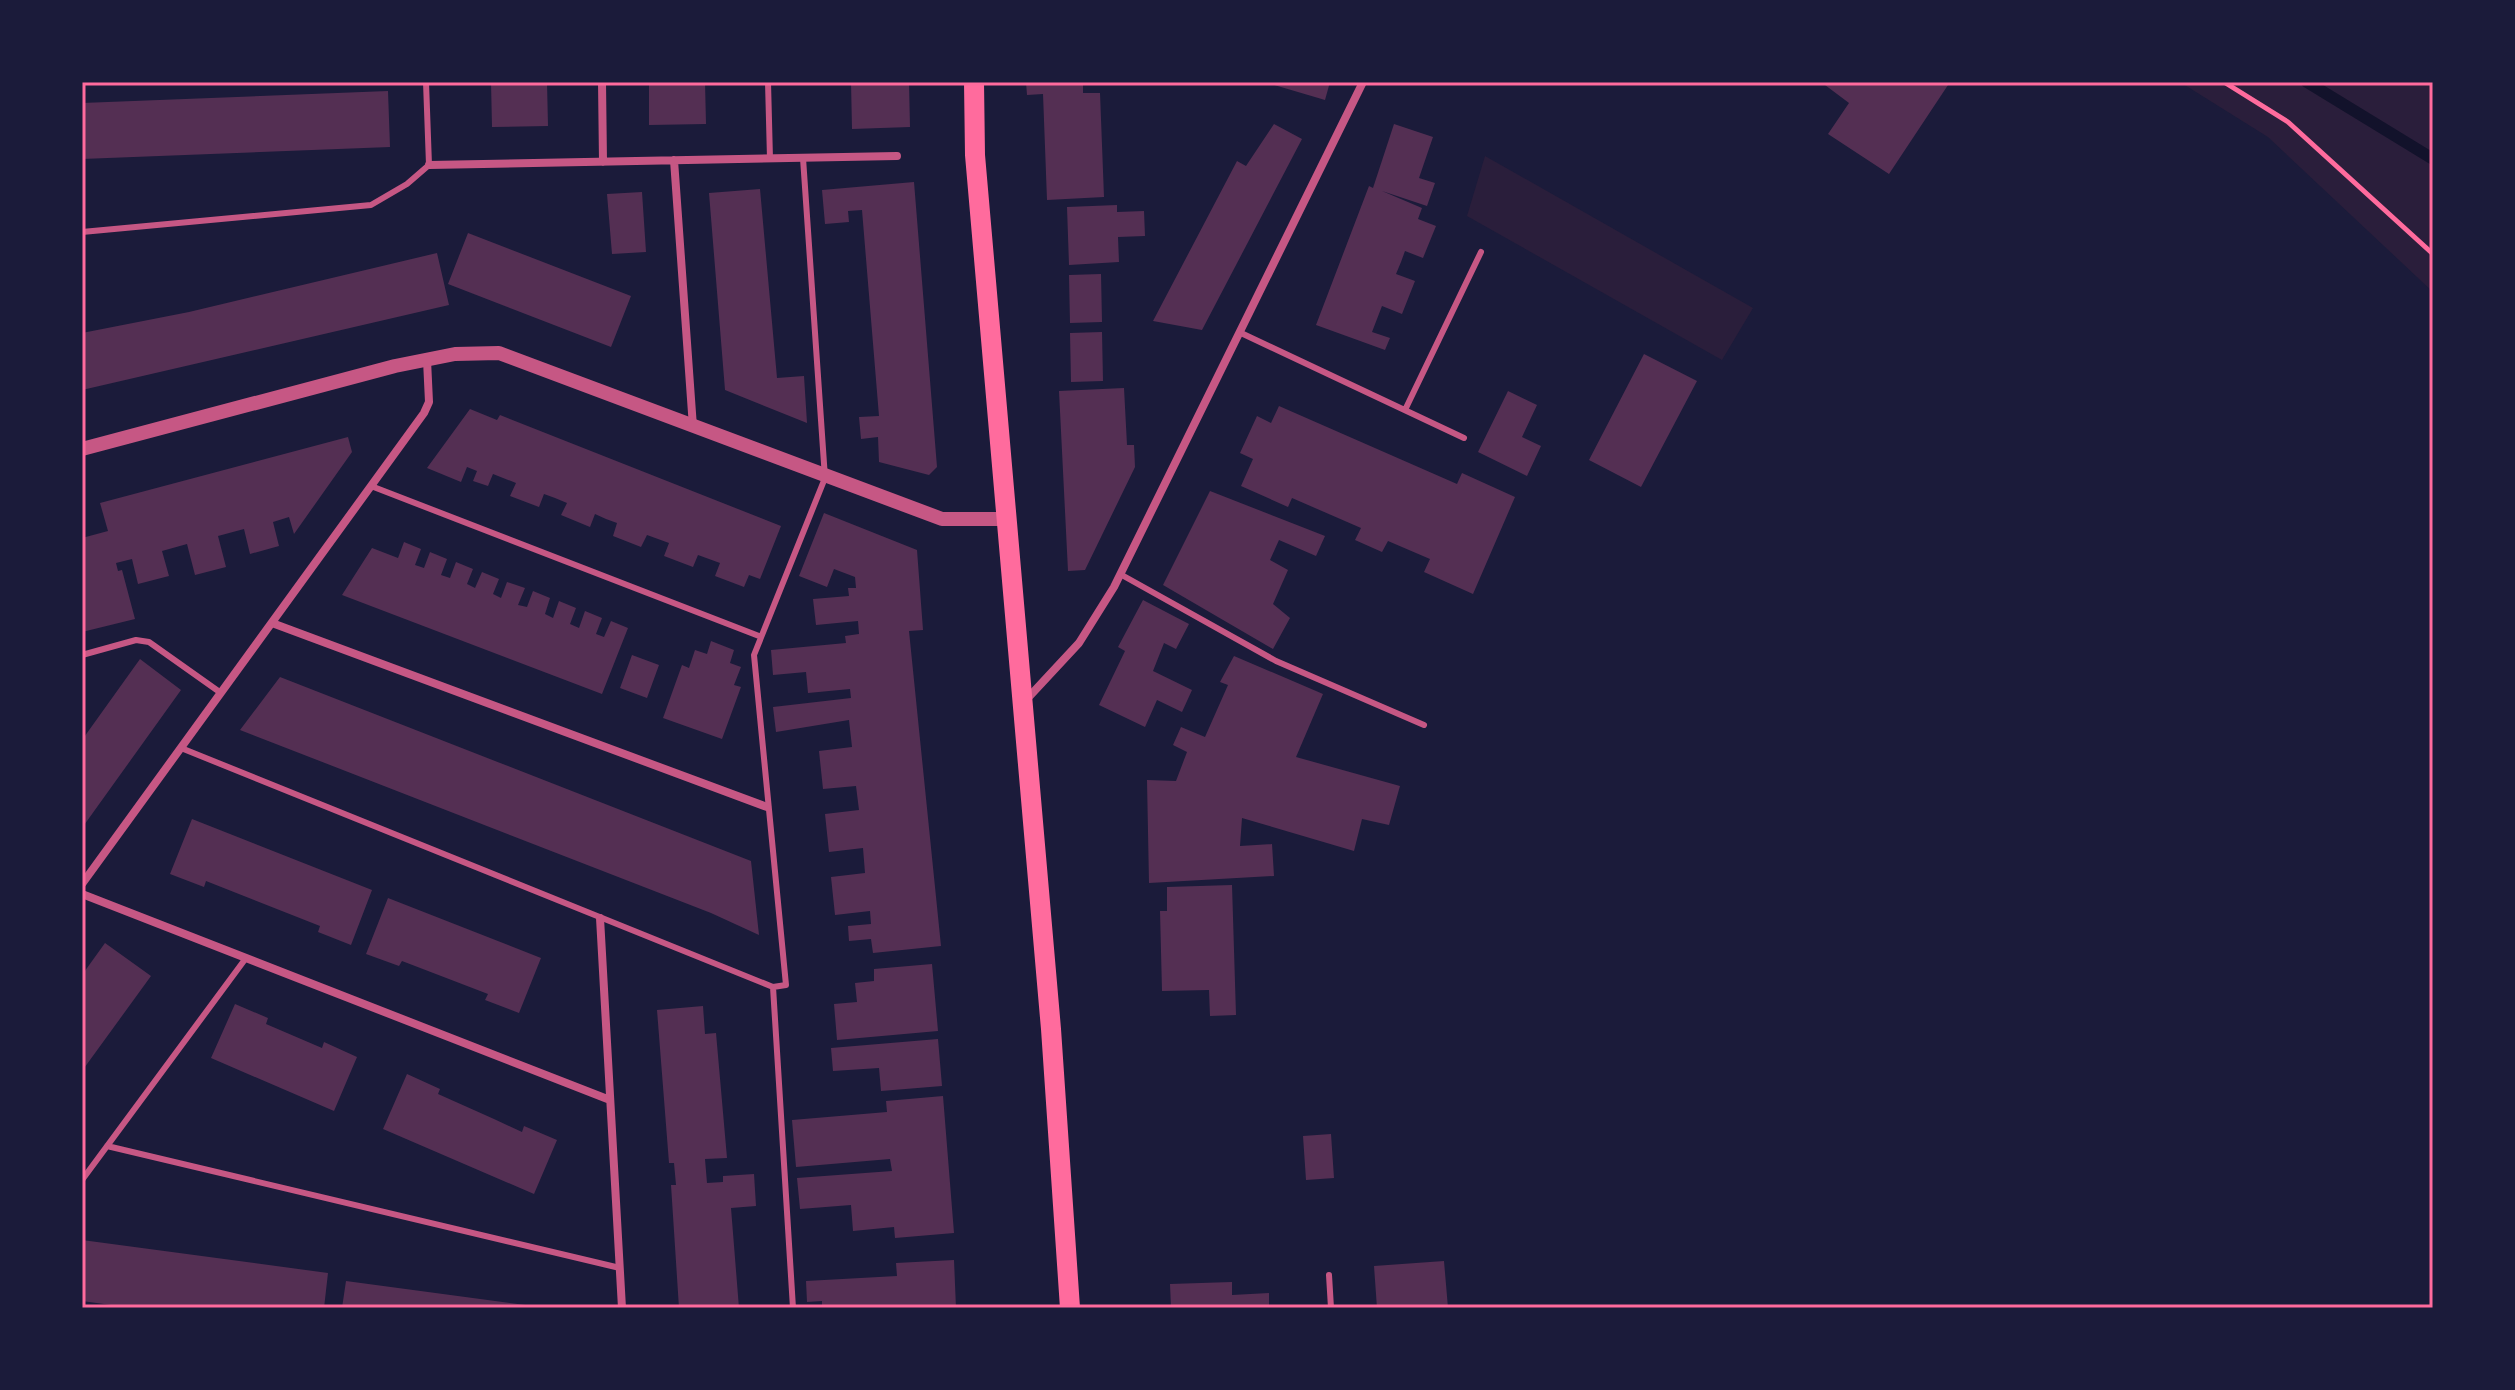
<svg xmlns="http://www.w3.org/2000/svg" width="2515" height="1390" font-family="Manrope,sans-serif">
  <style>
    .green { fill: #2a1e3b }
    .lines { fill: none; stroke-linecap: round; stroke-linejoin: round }
    .stream { stroke: #12122b; stroke-width: 12 }
    .building { fill: #542f53 }
    .path { stroke: #ff6b9d; stroke-width: 5 }
    .service { stroke: #c65784; stroke-width: 6 }
    .minor { stroke: #c65784; stroke-width: 8 }
    .tertiary { stroke: #c65784; stroke-width: 14 }
    .primary { stroke: #ff6b9d; stroke-width: 20 }
    .neatline { fill: none; stroke: #ff6b9d; stroke-width: 3 }
  </style>
  <rect width="100%" height="100%" fill="#1b1b3a"/>
  <path class="green" d="M2180,82H2433V292L2268,137Z
    M1485,156L1753,308L1722,360L1467,216Z"/>
  <g class="lines">
    <path class="stream" d="M2307,82L2433,159"/>
  </g>
  <path class="building" d="M491,82H547L548,126L492,127Z
    M649,82H705L706,124L649,125Z
    M851,82H909L910,127L852,129Z
    M1026,82H1083V93H1100L1104,197L1047,200L1043,94L1027,95Z
    M1264,82H1330L1325,100Z
    M1821,82H1950L1889,174L1828,134L1849,103Z
    M388,91L390,147L82,159V103Z
    M1274,124L1302,139L1202,330L1153,321L1237,161L1246,166Z
    M1394,124L1433,137L1419,178L1435,183L1427,206L1382,191L1422,208L1418,219L1436,226L1423,258L1405,251L1401,262L1396,274L1415,281L1402,314L1382,306L1372,332L1390,338L1385,350L1316,325L1369,186L1373,188Z
    M914,182L937,467L929,475L879,462L878,437L861,439L859,417L879,416L862,210L848,211L849,222L825,224L822,190Z
    M760,189L777,378L804,376L807,423L725,390L709,193Z
    M642,192L646,252L612,254L607,194Z
    M1117,205V212L1144,211L1145,236L1118,237L1119,262L1069,265L1067,207Z
    M468,233L631,296L611,347L448,284Z
    M437,253L449,305L82,390V333L189,312Z
    M1101,274L1102,322L1070,323L1069,275Z
    M1102,332L1103,381L1071,382L1070,333Z
    M1644,354L1697,381L1641,487L1589,460Z
    M1124,388L1127,445H1134L1135,467L1085,570L1068,571L1059,391Z
    M1508,391L1537,405L1522,437L1541,446L1527,476L1478,452Z
    M1279,406L1457,484L1462,473L1515,497L1473,594L1424,572L1430,559L1388,541L1382,552L1355,540L1361,528L1292,498L1288,507L1241,486L1253,459L1240,453L1257,416L1271,423Z
    M470,409L497,420L500,415L781,526L760,579L749,575L744,587L715,576L720,563L698,555L693,567L664,556L669,543L647,535L641,547L613,536L617,523L606,519L595,514L590,527L561,515L567,503L555,498L544,494L539,507L510,496L516,483L493,474L488,486L473,481L477,471L467,467L461,482L427,468Z
    M348,437L352,452L294,534L289,517L273,522L279,546L250,554L244,529L218,536L226,567L195,575L187,544L162,551L169,576L138,584L132,559L116,563L118,571L122,570L135,619L82,632V538L108,531L100,503Z
    M1210,491L1325,536L1316,556L1279,540L1270,560L1288,570L1273,604L1290,618L1273,649L1163,585Z
    M824,513L917,550L923,630L909,631L941,946L873,953L871,939L849,941L848,926L871,924L870,911L835,915L831,877L865,873L863,848L829,852L825,814L859,810L856,786L823,789L819,751L852,747L849,720L776,732L773,707L851,698L850,689L808,693L806,672L773,675L771,650L846,643L845,636L859,634L858,621L816,625L813,599L849,596L848,588H856L855,577L834,569L827,587L799,576Z
    M404,542L421,549L415,565L424,568L430,552L447,559L441,575L450,578L456,562L473,569L467,584L475,588L482,572L499,579L493,594L501,598L507,582L525,588L518,605L527,607L533,591L550,598L545,614L553,618L559,601L576,608L570,624L579,628L585,611L602,618L596,634L604,637L611,621L628,628L602,694L342,595L372,548L398,558Z
    M1143,600L1189,624L1176,649L1164,643L1153,671L1192,690L1182,712L1157,700L1145,727L1099,705L1125,651L1118,647Z
    M711,641L734,650L730,663L741,667L734,685L741,687L722,739L663,718L682,665L689,668L695,650L707,654Z
    M632,655L659,665L647,698L620,688Z
    M1234,656L1323,694L1296,757L1400,786L1389,825L1362,819L1354,851L1242,818L1240,846L1272,844L1274,876L1149,883L1147,780L1176,781L1187,752L1173,745L1181,727L1205,737L1228,685L1220,682Z
    M140,659L181,690L82,828V740Z
    M280,677L751,861L759,935L711,913L240,730Z
    M192,819L372,890L351,945L318,932L320,926L206,881L204,887L170,874Z
    M1232,885L1236,1015L1210,1016L1209,990L1162,991L1160,911H1167V887Z
    M388,898L541,958L519,1013L485,1000L488,994L402,961L399,966L366,954Z
    M105,943L151,976L82,1071V975Z
    M932,964L938,1031L837,1040L834,1004L857,1002L855,983L874,981V969Z
    M235,1004L268,1018L266,1024L322,1048L324,1042L357,1057L334,1111L211,1058Z
    M703,1006L705,1034L716,1033L727,1158L705,1159L707,1183L723,1182V1176L754,1174L756,1206L731,1208L739,1308H679L671,1185H676L674,1163H669L657,1010Z
    M938,1039L942,1086L881,1091L879,1068L833,1071L831,1048Z
    M407,1074L440,1089L438,1094L494,1119L522,1132L524,1126L557,1140L534,1194L383,1129Z
    M943,1096L954,1233L895,1238L894,1227L853,1231L851,1205L800,1209L797,1178L892,1171L890,1159L796,1167L792,1120L887,1112L886,1101Z
    M1331,1134L1334,1178L1306,1180L1303,1136Z
    M82,1240L328,1273L324,1308H133L82,1301Z
    M954,1260L956,1308H822V1301L807,1302L806,1281L897,1276L896,1263Z
    M1444,1261L1448,1308H1377L1374,1266Z
    M346,1281L533,1306V1308H342Z
    M1232,1282V1295L1269,1293V1308H1171L1170,1284Z"/>
  <g class="lines">
    <path class="path" d="M2224,82L2288,122L2433,254"/>
    <path class="service" d="M768,82L770,159
      M82,232L371,205L407,184L429,165L426,82
      M1241,333L1464,438
      M1405,410L1481,252
      M371,486L759,636
      M1120,574L1276,661L1424,725
      M82,655L136,640L149,642L221,693
      M181,748L773,987L786,985L754,655L825,478L803,158
      M773,987L793,1308
      M107,1146L620,1268
      M82,1180L246,958
      M1329,1275L1331,1308"/>
    <path class="minor" d="M602,82L603,162
      M674,160L693,427
      M429,165L897,156
      M272,623L767,807
      M1026,700L1079,643L1114,587L1363,82
      M82,884L424,413L429,402L427,360
      M82,894L610,1100
      M600,918L622,1308"/>
    <path class="tertiary" d="M82,449L395,366L455,354L499,353L942,519H1005"/>
    <path class="primary" d="M974,82L975,155L1051,1029L1070,1308"/>
  </g>
  <rect width="2515" height="1390" fill="none" stroke="#1b1b3a" stroke-width="168"/>
  <rect x="84" y="84" width="2347" height="1222" class="neatline"/>
</svg>
